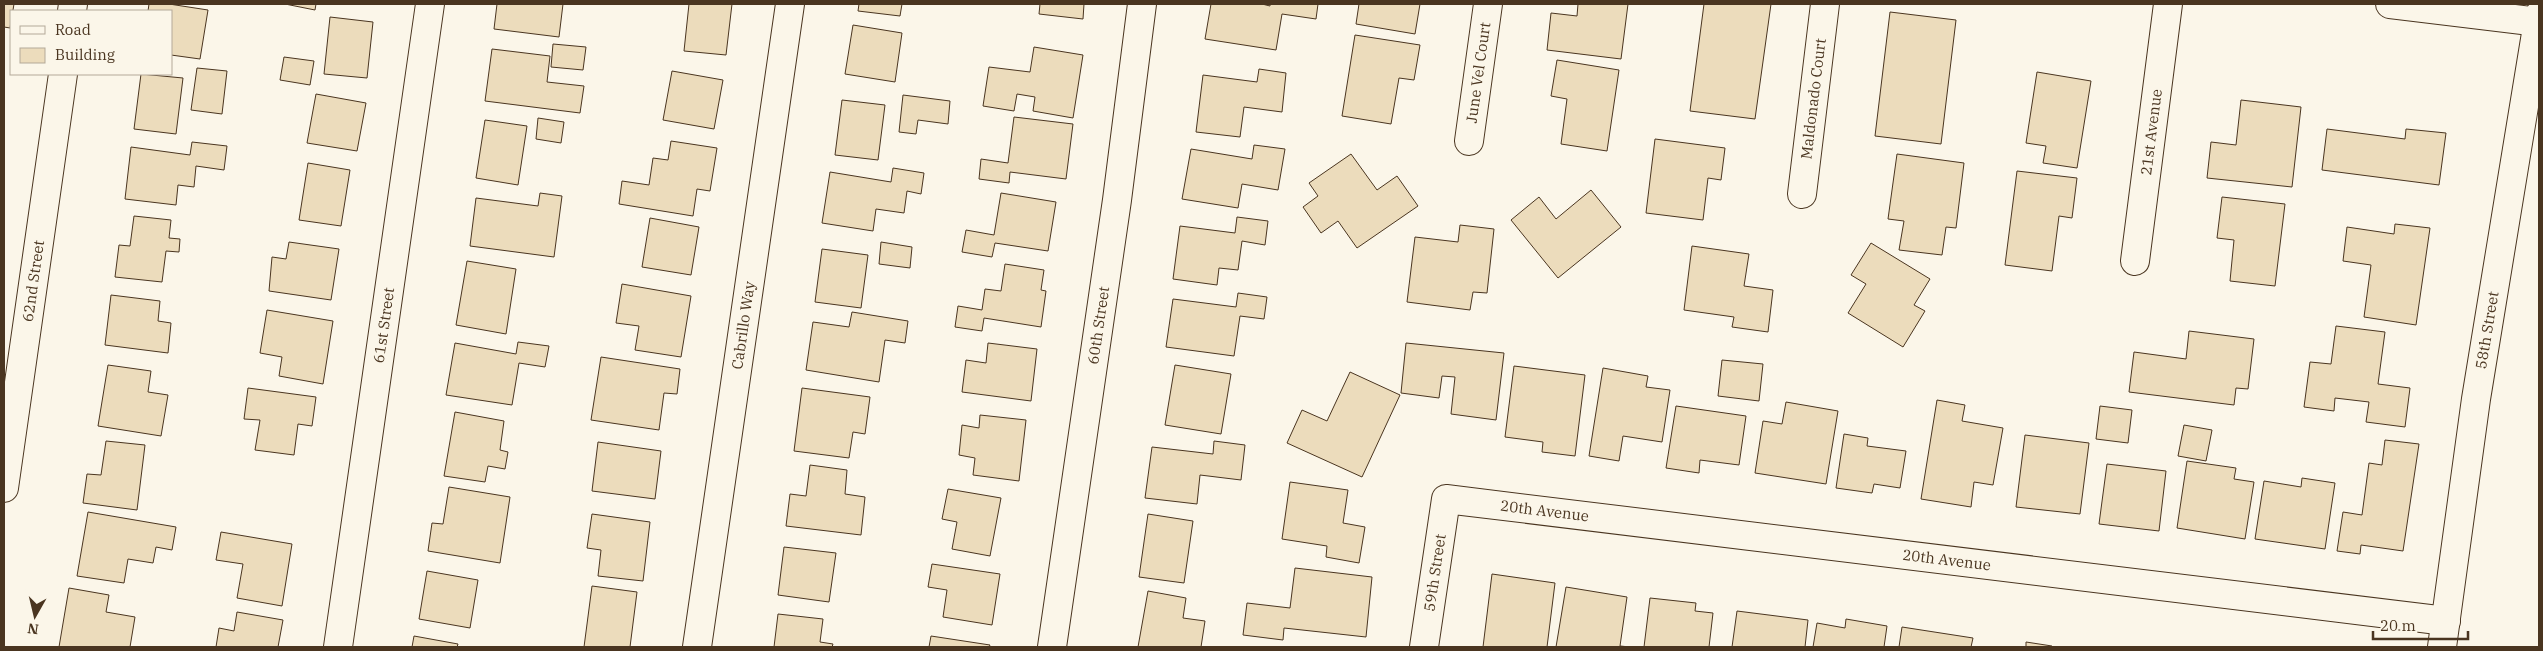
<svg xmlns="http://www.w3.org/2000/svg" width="2543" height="651" font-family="'IBM Plex Serif',serif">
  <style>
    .building { fill: #ecdcbc; stroke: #4a3520 }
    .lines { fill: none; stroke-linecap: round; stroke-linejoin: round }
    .minor-casing { stroke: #4a3520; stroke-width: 30 }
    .minor { stroke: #fbf6e9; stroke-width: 28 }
    .labels { text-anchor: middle; stroke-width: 4; stroke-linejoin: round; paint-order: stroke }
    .street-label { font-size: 15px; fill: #4a3520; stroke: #fbf6e9 }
  </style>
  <rect width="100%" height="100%" fill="#fbf6e9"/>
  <path class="building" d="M4,4H14L10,28L4,27Z
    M149,4H169L208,10L200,59L171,55V11H148Z
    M285,4H316L315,10Z
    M497,4H563L559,37L494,29Z
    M689,4H732L726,55L684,51Z
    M859,4H902L900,16L858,11Z
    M1040,4H1084L1083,19L1039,14Z
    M1211,4H1262L1270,6V4H1318L1316,19L1282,14L1276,50L1205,39Z
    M1359,4H1420L1415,34L1356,24Z
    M1578,4H1628L1621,59L1547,50L1551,13L1577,16Z
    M1704,4H1771L1755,119L1690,111Z
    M1890,12L1956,20L1941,144L1875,136Z
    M330,17L373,22L367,78L324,74Z
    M853,25L902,33L895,82L845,74Z
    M1355,35L1420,45L1414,80L1399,78L1391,124L1342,116Z
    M553,44L586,47L583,70L551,67Z
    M1034,47L1083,55L1073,118L1033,111L1035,97L1017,94L1014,111L983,106L989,67L1030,72Z
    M492,49L550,56L547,82L584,86L580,113L485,101Z
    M284,57L314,61L310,85L280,80Z
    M1557,60L1619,70L1607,151L1561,144L1567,99L1551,96Z
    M197,68L227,71L222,114L191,110Z
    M1259,69L1286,73L1282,112L1244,107L1240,137L1196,132L1203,75L1257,82Z
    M672,71L723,80L714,129L663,120Z
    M2037,72L2091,81L2077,168L2043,163L2046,146L2026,143Z
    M141,74L183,78L176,134L134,129Z
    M316,94L366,103L357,151L307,143Z
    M903,95L950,101L948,124L918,120L916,134L899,132Z
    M842,100L885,105L878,160L835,155Z
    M2241,100L2301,107L2292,187L2207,178L2211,142L2236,145Z
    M1014,117L1073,124L1066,179L1010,172L1009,183L979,179L981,159L1008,163Z
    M538,118L564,122L561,143L536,139Z
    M485,120L527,126L518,185L476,178Z
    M2327,129L2405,139L2406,129L2446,133L2439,185L2322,170Z
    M1655,139L1725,148L1721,180L1708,178L1703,220L1646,213Z
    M671,141L717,148L710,191L697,189L693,216L619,204L622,181L649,185L653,158L668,160Z
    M192,142L227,146L224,170L196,166L194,187L178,185L176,205L125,199L131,147L190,155Z
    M1254,145L1285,149L1278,190L1242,184L1238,208L1182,199L1191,149L1252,159Z
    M1351,154L1377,190L1397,176L1418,206L1357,248L1338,221L1321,233L1303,207L1318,196L1309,183Z
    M1897,154L1964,163L1956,228L1946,227L1942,255L1899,250L1904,221L1888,219Z
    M308,163L350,170L341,226L299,220Z
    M893,168L924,173L921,194L907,191L904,213L876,209L873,231L822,223L830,172L891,182Z
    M2017,171L2077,178L2072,218L2059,216L2052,271L2005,265Z
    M1591,190L1621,227L1558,278L1511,220L1539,197L1556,219Z
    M540,193L562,196L554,257L470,246L476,198L538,206Z
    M1001,193L1056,202L1048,251L995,243L992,257L962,252L966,230L994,235Z
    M2222,197L2285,204L2275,286L2230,281L2234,240L2217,238Z
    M134,216L171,220L169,238L180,239L179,252L166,251L162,282L115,277L119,245L130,246Z
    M1237,217L1268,221L1265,245L1242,241L1238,270L1219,268L1217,285L1173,279L1180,226L1235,233Z
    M650,218L699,227L691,275L642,267Z
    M2395,224L2430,228L2416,325L2364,317L2371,265L2343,261L2347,227L2394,234Z
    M1460,225L1494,229L1487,293L1473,292L1470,310L1407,302L1415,237L1458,242Z
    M289,242L339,249L331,300L269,291L272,257L286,259Z
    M881,242L912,247L910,268L879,264Z
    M1871,243L1930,279L1914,305L1925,311L1903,347L1848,313L1866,284L1851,275Z
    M1692,246L1749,254L1744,286L1773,290L1768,332L1732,327L1734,317L1684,310Z
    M822,249L868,255L861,308L815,302Z
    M467,261L516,269L506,334L456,325Z
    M1005,264L1044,270L1041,290L1046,291L1041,327L984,318L982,331L955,327L958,306L982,310L985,289L1001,291Z
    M622,284L691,296L681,357L635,350L639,326L616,323Z
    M1238,293L1267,297L1264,319L1240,316L1234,356L1166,347L1173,299L1236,307Z
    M111,295L160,301L158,321L171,323L168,353L105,345Z
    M267,310L333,321L323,384L279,376L282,357L260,353Z
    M852,312L908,321L905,343L885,340L879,382L806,370L813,322L849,327Z
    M2336,326L2385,332L2378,384L2410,388L2405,427L2366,422L2369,402L2335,398L2334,411L2304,407L2310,362L2331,364Z
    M2189,331L2254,339L2248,389L2236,388L2234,405L2129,392L2134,352L2186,359Z
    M518,342L549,346L545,367L519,363L512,405L446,395L455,343L516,354Z
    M988,343L1037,349L1031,401L962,392L966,360L986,363Z
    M1406,343L1504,353L1496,420L1451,414L1455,377L1442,376L1439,398L1401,393Z
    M601,357L680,369L677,394L664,393L659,430L591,420Z
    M1722,360L1763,364L1759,401L1718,396Z
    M108,365L151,371L148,392L168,395L161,436L98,426Z
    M1175,365L1231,374L1221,434L1165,425Z
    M1514,366L1585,375L1575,456L1542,452L1543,442L1505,437Z
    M1603,368L1648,376L1646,387L1670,390L1662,442L1623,436L1619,461L1589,456Z
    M1350,372L1400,395L1362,477L1287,443L1302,410L1327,421Z
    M248,388L316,397L312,426L298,424L294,455L255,450L260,420L244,419Z
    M802,388L870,397L865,434L853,432L849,458L794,451Z
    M1937,400L1965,405L1962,421L2003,428L1993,485L1974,482L1971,507L1921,499Z
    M1786,402L1838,411L1826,484L1755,473L1763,421L1782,424Z
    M1676,406L1746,416L1739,465L1700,460L1699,473L1666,468Z
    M2100,406L2132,410L2128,443L2096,439Z
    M455,412L504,421L500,450L508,452L505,469L488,466L485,482L444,476Z
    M980,415L1026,420L1019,481L973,475L975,458L959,455L962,425L979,428Z
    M2184,425L2212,430L2206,461L2178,456Z
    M1844,434L1868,438L1867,446L1906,451L1900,488L1874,484L1872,493L1836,488Z
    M2025,435L2089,443L2080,514L2016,507Z
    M2385,440L2419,444L2403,551L2361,545L2360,554L2337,551L2343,512L2362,515L2369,463L2382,465Z
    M106,441L145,445L137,510L83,503L87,474L101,475Z
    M1214,441L1245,445L1241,480L1200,475L1197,504L1145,498L1152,447L1213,454Z
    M598,442L661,451L655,499L592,491Z
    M2187,461L2236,468L2234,479L2254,482L2245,539L2177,528Z
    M2107,464L2166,471L2159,531L2099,524Z
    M810,465L847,470L845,494L865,497L861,535L786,526L790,494L806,496Z
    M2302,478L2335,483L2325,549L2255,539L2264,481L2301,487Z
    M1290,482L1348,490L1343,523L1365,527L1359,563L1326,557L1327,546L1282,539Z
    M449,487L510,497L500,563L428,551L432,523L443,524Z
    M948,489L1001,498L990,556L952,549L957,522L942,519Z
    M88,512L176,527L172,550L156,547L153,563L128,559L124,583L77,576Z
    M592,514L650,522L643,581L598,576L601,550L587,548Z
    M1148,514L1193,521L1184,583L1139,577Z
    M221,532L292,544L282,606L237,598L243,564L216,560Z
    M784,547L836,553L829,602L778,595Z
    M932,564L1000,574L992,625L943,617L947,590L928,587Z
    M1295,568L1372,577L1366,637L1284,628L1283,640L1243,635L1247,603L1290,608Z
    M427,571L478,580L470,628L419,619Z
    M1492,574L1555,583L1547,647H1483Z
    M592,586L637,592L630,647H584Z
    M1566,587L1627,597L1620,646L1630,647H1556Z
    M69,588L109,595L106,612L135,617L130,647H59Z
    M1148,591L1186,598L1183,618L1205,621L1201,647H1138Z
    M1650,598L1696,603L1695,611L1713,613L1709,647H1644Z
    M1737,611L1808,620L1805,647H1732Z
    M237,612L283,620L278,647H216L219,628L234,631Z
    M778,614L823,619L820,642L833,644L832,647H774Z
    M1846,619L1887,626L1884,647H1813L1817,623L1845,628Z
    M1902,627L1973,638L1971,647H1899Z
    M414,636L458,644L457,647H412Z
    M931,636L990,645L989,647H929Z
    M2026,642L2052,646V647H2026Z"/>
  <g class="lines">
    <defs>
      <g id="minor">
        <path d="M2390,4L2539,22"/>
        <path d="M72,11L73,4"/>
        <path id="s1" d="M1469,141L1488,4"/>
        <path id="s2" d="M1802,194L1825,4"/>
        <path id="s3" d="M2135,261L2168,4"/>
        <path id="s4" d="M4,488L63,74"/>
        <path id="s5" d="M338,647L430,4"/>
        <path id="s6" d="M697,647L790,4"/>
        <path id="s7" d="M1052,647L1117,200L1142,4"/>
        <path id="s8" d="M1424,647L1446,499L2446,621"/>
        <path id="s9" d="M2442,647L2476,399L2539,15"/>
      </g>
    </defs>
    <use href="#minor" class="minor-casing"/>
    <use href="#minor" class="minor"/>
  </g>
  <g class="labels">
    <g class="street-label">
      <text dy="5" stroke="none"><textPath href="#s1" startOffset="69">June Vel Court</textPath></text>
      <text dy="5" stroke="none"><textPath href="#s2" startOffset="96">Maldonado Court</textPath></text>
      <text dy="5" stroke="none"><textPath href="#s3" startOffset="130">21st Avenue</textPath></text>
      <text dy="5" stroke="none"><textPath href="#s4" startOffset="209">62nd Street</textPath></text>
      <text dy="5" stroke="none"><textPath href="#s5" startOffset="325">61st Street</textPath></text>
      <text dy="5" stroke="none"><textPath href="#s6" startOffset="325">Cabrillo Way</textPath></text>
      <text dy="5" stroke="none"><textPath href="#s7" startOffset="325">60th Street</textPath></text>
      <text dy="5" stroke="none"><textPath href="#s9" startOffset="320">58th Street</textPath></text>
      <text dy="5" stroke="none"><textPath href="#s8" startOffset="249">20th Avenue</textPath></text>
      <text dy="5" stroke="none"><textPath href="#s8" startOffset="654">20th Avenue</textPath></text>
      <text dy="5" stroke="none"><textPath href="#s8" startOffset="75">59th Street</textPath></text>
    </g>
  </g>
  <rect width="2543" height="651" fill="none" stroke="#4a3520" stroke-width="10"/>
  <rect x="10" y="10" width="162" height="65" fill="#fbf6e9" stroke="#b4a999"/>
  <rect x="20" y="26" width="25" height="8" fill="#fbf6e9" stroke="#b4a999"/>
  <text x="55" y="35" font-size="15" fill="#4a3520">Road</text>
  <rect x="20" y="48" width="25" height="15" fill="#ecdcbc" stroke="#b4a999"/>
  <text x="55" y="60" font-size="15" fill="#4a3520">Building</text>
  <g transform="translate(35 616) rotate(188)" stroke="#fbf6e9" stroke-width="4" paint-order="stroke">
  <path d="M0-4L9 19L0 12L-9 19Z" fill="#4a3520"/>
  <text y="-8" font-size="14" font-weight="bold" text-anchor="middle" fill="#4a3520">N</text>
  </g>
  <path d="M2373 631v8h95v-8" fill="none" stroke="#4a3520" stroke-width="2.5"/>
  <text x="2380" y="631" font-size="15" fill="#4a3520" stroke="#fbf6e9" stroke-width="4" paint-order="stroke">20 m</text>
</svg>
